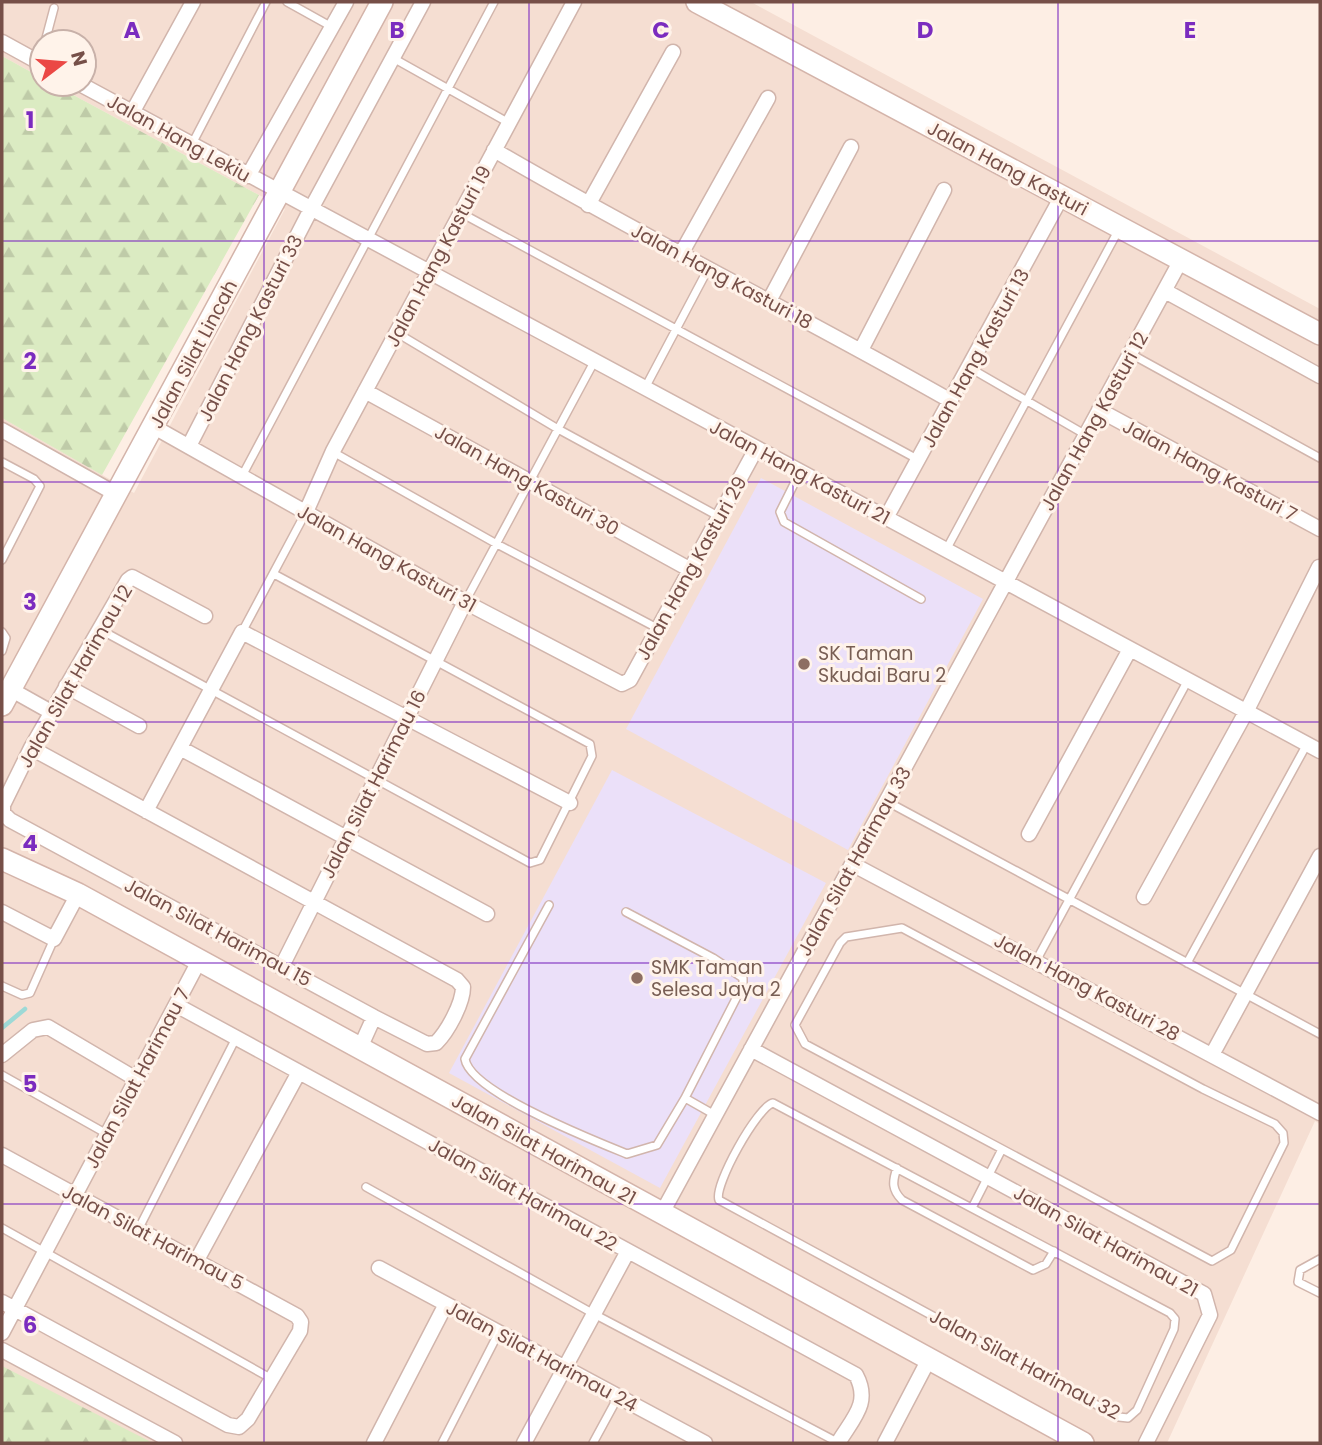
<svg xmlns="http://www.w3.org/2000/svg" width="1322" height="1445" font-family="Poppins,sans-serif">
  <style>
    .residential { fill: #f5ded2 }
    .education { fill: #ebe0f9 }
    .forest { fill: url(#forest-firs) }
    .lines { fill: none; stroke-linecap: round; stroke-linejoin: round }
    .stream { stroke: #9dd9d6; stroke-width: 4.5 }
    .lane-casing { stroke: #d1b5ac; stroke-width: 10 }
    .street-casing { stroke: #d1b5ac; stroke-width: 17 }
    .secondary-casing { stroke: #d4b4aa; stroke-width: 24 }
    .lane { stroke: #fff; stroke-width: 7 }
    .street { stroke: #fff; stroke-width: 14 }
    .secondary { stroke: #fff; stroke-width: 21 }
    .grid { fill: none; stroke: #7b2cbf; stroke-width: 2; stroke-opacity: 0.55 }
    .education-dot { fill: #8d6e63; stroke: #fff3ea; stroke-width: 2.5 }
    .labels { text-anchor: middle; stroke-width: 6; stroke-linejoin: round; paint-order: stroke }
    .street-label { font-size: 19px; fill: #764f48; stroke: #fff3ea }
    .education-label { font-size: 19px; fill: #785e54; stroke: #fff3ea; text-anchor: start }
    .grid-label { font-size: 23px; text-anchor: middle; font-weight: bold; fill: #7b2cbf; stroke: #fff3ea; stroke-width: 6; stroke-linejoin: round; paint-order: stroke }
  </style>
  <defs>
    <pattern id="forest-firs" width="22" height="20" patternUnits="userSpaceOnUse" patternTransform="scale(1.75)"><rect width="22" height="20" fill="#dbebc2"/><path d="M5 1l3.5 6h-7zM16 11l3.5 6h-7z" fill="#bfcba8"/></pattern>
  </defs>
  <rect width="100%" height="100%" fill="#fdeee4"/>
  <path class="residential" d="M2,2H751L1320,309V1124L1315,1121L1167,1443H2V418L134,493L285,209L53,84H84V42H42V78L2,56Z"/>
  <path class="education" d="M761,478L983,599L848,850L626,729Z
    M612,770L826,883L660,1188L449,1073Z"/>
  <path class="forest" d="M2,56L42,78V84H53L259,195L102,475L2,418Z
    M2,1366L153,1443H2Z"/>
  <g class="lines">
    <path class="stream" d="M2,1028L25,1009"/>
    <defs>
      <path id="lane" d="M287,2L332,27
        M45,42L54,8
        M393,58L509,123
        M192,144L266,2
        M461,213L919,460
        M397,333L558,429L718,516
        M1131,354L1320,458
        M970,368L1086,435
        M645,388L708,269
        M333,452L495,543L657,628
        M2,462L34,479L40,486L2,560
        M800,472L780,512L784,522L921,599
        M242,476L494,2
        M946,550L1118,231
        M465,602L594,362
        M99,629L530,863L540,860L592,756L590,744L274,574
        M2,632L6,638L2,651
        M242,632L306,512
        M886,801L1320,1034
        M549,905L465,1059C470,1092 595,1141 627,1154L657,1145L685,1098L715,1115
        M626,912L713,958L743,978V985L685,1098
        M902,928L1203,1089L1275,1124L1283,1133L1284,1143L1231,1250L1212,1261L805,1044L795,1025L840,943L846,937Z
        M1036,961L1188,680
        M1187,963L1307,744
        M2,986L22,995L30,993L54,939
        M2,1075L107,1134
        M773,1103L1170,1313L1175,1319L1174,1329L1137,1410L1128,1418L1119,1417L719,1200C713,1186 758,1106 773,1103Z
        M897,1168C892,1182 892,1190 902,1200L1033,1270L1046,1264L1054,1251
        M366,1187L594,1314L839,1443
        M972,1208L1001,1151
        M2,1228L272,1379
        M139,1228L236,1038
        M1320,1259L1300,1270L1298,1282L1320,1293
        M442,1443L499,1332
        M593,1443L618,1397"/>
      <path id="street" d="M2,42L42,64
        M80,84L1320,751
        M132,113L193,2
        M494,150C644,238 800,315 951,401
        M248,176L346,2
        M588,205L673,52
        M681,254L768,98
        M1165,291L1320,376
        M769,301L851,147
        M861,350L944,190
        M365,391L689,569
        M1099,410L1320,529
        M154,427L465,602L622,684L630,680L756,449
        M2,430L116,494
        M189,446L311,209L423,2
        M306,512L333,451L574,2
        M886,518L1062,196
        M66,686L139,726
        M10,689L51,712
        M31,748L457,980L463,987C463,1003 448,1031 436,1043L427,1044L374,1017L10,820L3,813V805L31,748L128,580L132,577L205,616
        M180,748L487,914
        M146,811L242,632L570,803
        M1029,834L1130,649
        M852,864L1320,1113
        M1144,897L1246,712L1319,567
        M2,912L54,939L78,894
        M282,966L465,602
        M176,1005L856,1375C871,1403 853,1418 838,1443
        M360,1048L374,1017
        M751,1049L1204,1294L1210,1315L1146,1443
        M1213,1053L1320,856
        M2,1055L33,1030L48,1027L136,1079
        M2,1155L297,1316L301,1322L300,1331L248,1419L239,1427L228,1425L2,1302
        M662,1213L1181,260
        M197,1260L299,1072
        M379,1268L705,1443
        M2,1333L199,961
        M2,1350L175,1443
        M374,1443L446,1304
        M524,1443L628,1251
        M885,1443L929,1359"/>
      <path id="secondary" d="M697,2L1320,334
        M2,705L382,2
        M2,859L78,894L1083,1443"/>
    </defs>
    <use href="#lane" class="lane-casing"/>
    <use href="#street" class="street-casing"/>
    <use href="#secondary" class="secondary-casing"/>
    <use href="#lane" class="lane"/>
    <use href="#street" class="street"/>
    <use href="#secondary" class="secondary"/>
  </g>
  <path class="grid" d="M264,2V1443M529,2V1443M793,2V1443M1058,2V1443M2,241H1320M2,482H1320M2,722H1320M2,963H1320M2,1204H1320"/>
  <g class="education-dot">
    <circle cx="804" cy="664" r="7"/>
    <circle cx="637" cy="978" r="7"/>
  </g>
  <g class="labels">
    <g class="street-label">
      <text transform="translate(179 138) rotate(29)" y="7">Jalan Hang Lekiu</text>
      <text transform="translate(1008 168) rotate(28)" y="7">Jalan Hang Kasturi</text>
      <text transform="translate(438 256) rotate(-62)" y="7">Jalan Hang Kasturi 19</text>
      <text transform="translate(722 276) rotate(28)" y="7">Jalan Hang Kasturi 18</text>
      <text transform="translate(250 328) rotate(-63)" y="7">Jalan Hang Kasturi 33</text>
      <text transform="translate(193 354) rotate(-62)" y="7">Jalan Silat Lincah</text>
      <text transform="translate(975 358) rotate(-61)" y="7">Jalan Hang Kasturi 13</text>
      <text transform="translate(1094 421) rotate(-61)" y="7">Jalan Hang Kasturi 12</text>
      <text transform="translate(1210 470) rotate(28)" y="7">Jalan Hang Kasturi 7</text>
      <text transform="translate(800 472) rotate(28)" y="7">Jalan Hang Kasturi 21</text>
      <text transform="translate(527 480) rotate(29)" y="7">Jalan Hang Kasturi 30</text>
      <text transform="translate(387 558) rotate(29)" y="7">Jalan Hang Kasturi 31</text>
      <text transform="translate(691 568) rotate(-61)" y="7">Jalan Hang Kasturi 29</text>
      <text transform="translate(75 676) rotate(-60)" y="7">Jalan Silat Harimau 12</text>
      <text transform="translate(373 784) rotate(-63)" y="7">Jalan Silat Harimau 16</text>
      <text transform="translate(854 861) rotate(-61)" y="7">Jalan Silat Harimau 33</text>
      <text transform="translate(218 932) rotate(28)" y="7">Jalan Silat Harimau 15</text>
      <text transform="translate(1087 987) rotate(28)" y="7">Jalan Hang Kasturi 28</text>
      <text transform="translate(137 1078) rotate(-62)" y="7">Jalan Silat Harimau 7</text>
      <text transform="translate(544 1149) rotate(29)" y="7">Jalan Silat Harimau 21</text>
      <text transform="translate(523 1194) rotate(29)" y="7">Jalan Silat Harimau 22</text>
      <text transform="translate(153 1237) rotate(28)" y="7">Jalan Silat Harimau 5</text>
      <text transform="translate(1106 1241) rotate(29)" y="7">Jalan Silat Harimau 21</text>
      <text transform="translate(542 1356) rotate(28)" y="7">Jalan Silat Harimau 24</text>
      <text transform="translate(1025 1364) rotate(28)" y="7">Jalan Silat Harimau 32</text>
    </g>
    <g class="education-label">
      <text x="818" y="660">SK Taman<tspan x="818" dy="22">Skudai Baru 2</tspan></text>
      <text x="651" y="974">SMK Taman<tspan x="651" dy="22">Selesa Jaya 2</tspan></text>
    </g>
  </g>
  <g class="grid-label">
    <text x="132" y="38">A</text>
    <text x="397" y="38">B</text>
    <text x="661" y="38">C</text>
    <text x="925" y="38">D</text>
    <text x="1190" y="38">E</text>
    <text x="30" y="128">1</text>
    <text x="30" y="369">2</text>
    <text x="30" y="610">3</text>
    <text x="30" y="851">4</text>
    <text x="30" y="1092">5</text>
    <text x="30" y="1333">6</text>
  </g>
  <rect width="1322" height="1445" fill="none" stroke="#764f48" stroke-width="7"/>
  <g transform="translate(63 63) rotate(74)"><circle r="33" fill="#fff3ea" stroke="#c8b1a9" stroke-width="2"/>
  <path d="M0-5L12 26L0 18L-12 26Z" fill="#eb4845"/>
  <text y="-10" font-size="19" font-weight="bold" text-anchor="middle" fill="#764f48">N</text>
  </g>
</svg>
